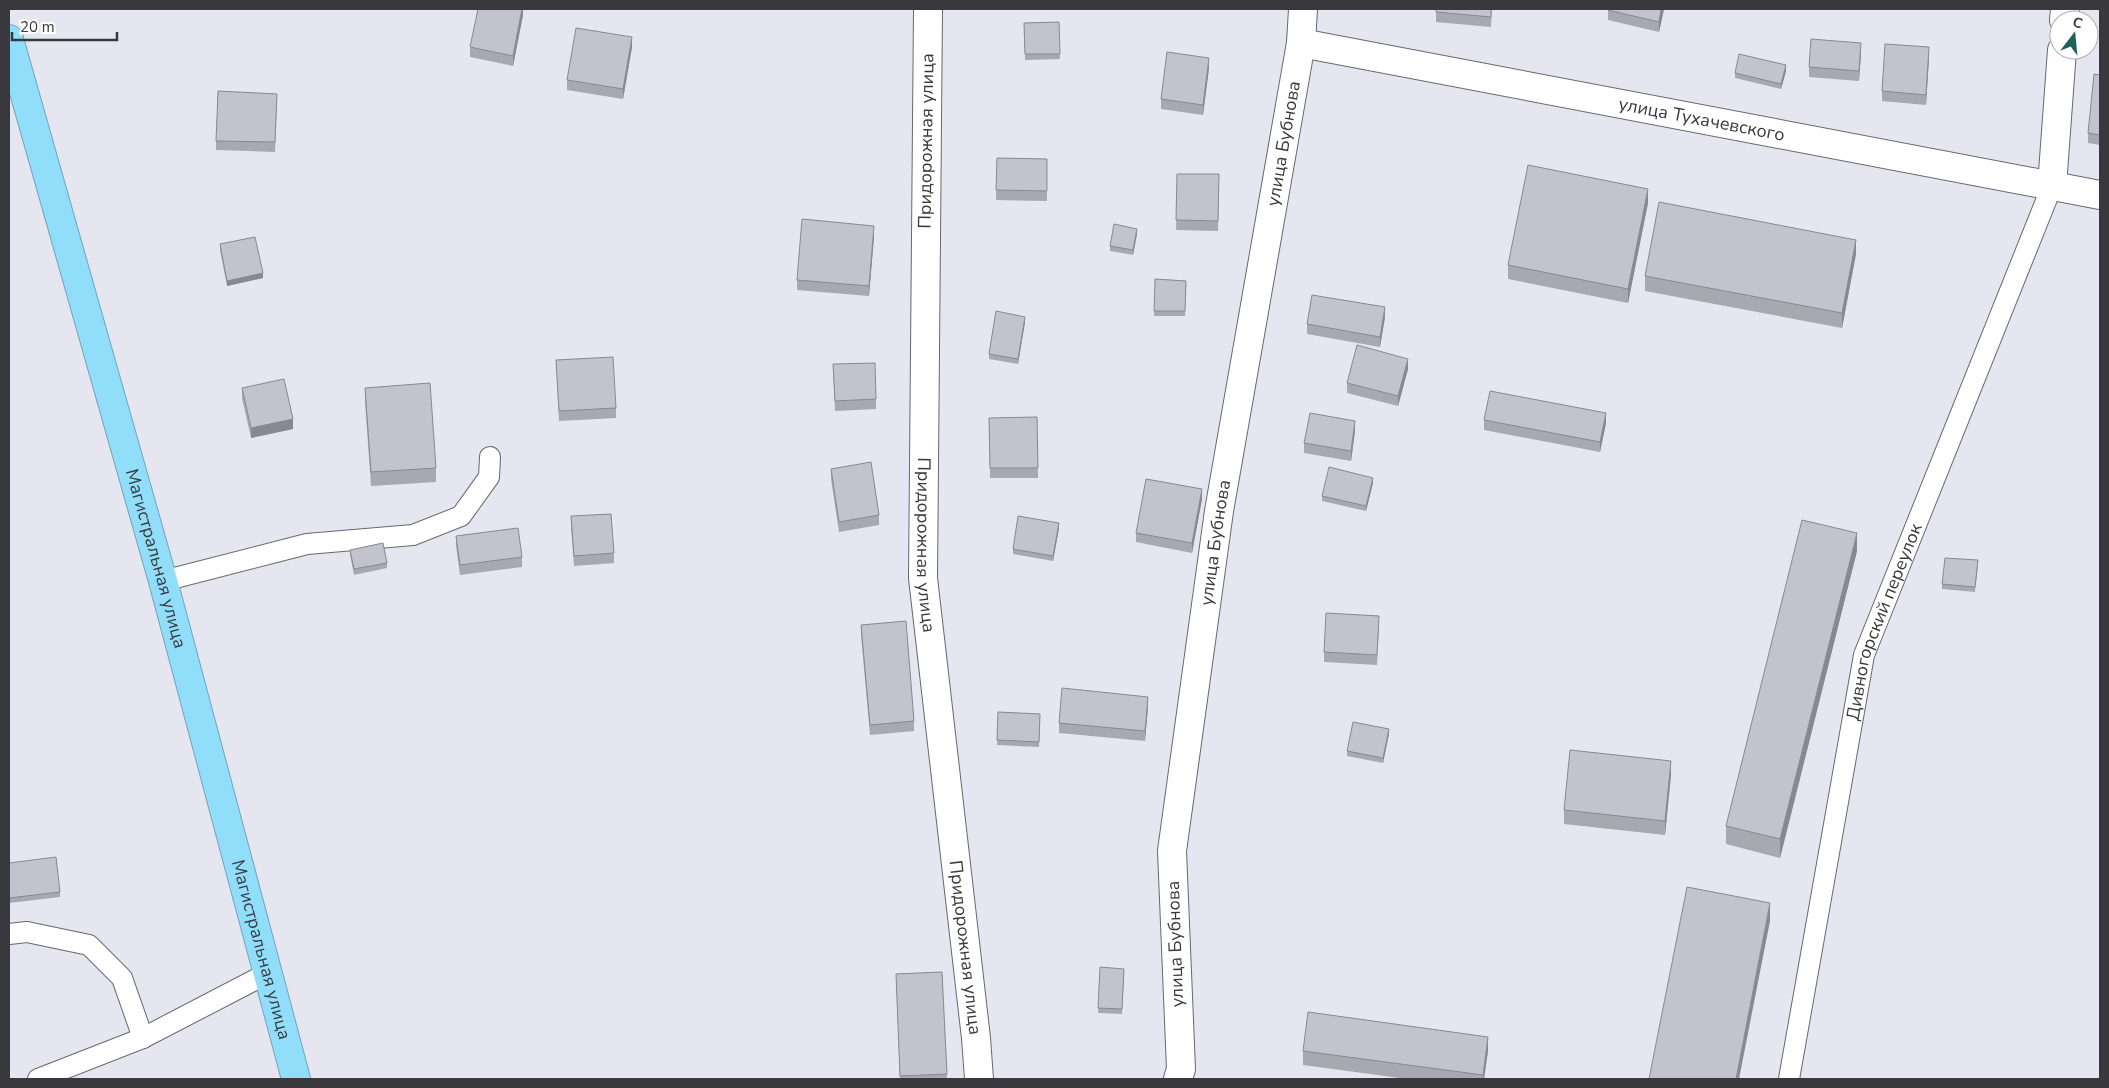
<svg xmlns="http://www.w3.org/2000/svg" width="2109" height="1088" font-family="'Nunito Sans',sans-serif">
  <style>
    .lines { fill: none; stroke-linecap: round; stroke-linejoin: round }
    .lane-casing { stroke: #686771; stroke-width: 22 }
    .street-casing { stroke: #686771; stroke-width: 30 }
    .highway-casing { stroke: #72a4b8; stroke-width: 30 }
    .lane { stroke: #fff; stroke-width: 20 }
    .street { stroke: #fff; stroke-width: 28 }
    .highway { stroke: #90defa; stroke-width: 28 }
    .wall { fill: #a8a8b1 }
    .shaded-wall { fill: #888890 }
    .building { fill: #c3c3ce; stroke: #888890 }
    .labels { text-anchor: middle; stroke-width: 4; stroke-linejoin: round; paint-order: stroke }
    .street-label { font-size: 18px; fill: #39383d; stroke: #fff }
  </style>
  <rect width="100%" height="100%" fill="#e6e6f1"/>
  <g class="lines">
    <defs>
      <g id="lane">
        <path d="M163,581L307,544L413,535L461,516L489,477L490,457"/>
        <path d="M9,934L27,932L89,945L122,978L143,1038"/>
        <path d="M38,1079L143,1038L268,973"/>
        <path id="s1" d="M1789,1079L1864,655L2052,186"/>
      </g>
      <g id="street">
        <path id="s2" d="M928,9L923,578L976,1038L979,1079"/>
        <path d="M2064,20L2065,9"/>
        <path id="s3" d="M1301,43L2100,195"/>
        <path d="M2052,186L2062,50"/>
        <path id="s4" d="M1178,1079L1181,1069L1172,851L1219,511L1301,43L1303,9"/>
      </g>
      <g id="highway">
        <path id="s5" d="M9,39L163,581L296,1079"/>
      </g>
    </defs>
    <use href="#lane" class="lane-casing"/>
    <use href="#street" class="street-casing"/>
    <use href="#highway" class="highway-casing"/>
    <use href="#lane" class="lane"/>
    <use href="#street" class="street"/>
    <use href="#highway" class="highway"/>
  </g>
  <path class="wall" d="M523,9V15L513,66L470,57V47Z
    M1436,9H1492L1491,27L1436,22Z
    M1608,9H1664L1659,32L1608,20Z
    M1059,22L1060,59L1025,60L1024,23Z
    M632,47L623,99L567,90V80Z
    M1861,53L1859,81L1809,77V67Z
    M1929,57L1926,105L1882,101V91Z
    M1209,68L1203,115L1161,109V99Z
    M1786,71L1781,89L1735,78V73Z
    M2100,75V145L2088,143V133Z
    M277,94L275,152L216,150V141Z
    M997,158L1047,159V201L996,200Z
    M1177,174H1219L1218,231L1176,230Z
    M1648,203L1628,303L1508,279V265Z
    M1137,234L1133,255L1110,251V246Z
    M874,236L869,296L797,290V280Z
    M220,244L263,278L227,286L220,250Z
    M1856,254L1842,328L1645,291V276Z
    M1155,279L1186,281L1185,316H1154Z
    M1385,317L1380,347L1307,334V324Z
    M1025,322L1018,364L989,359V354Z
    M556,360L616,408V418L559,421Z
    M833,364L876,399V409L835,411Z
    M1408,369L1398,406L1347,393V383Z
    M242,388L293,429L251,438L242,398Z
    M365,388L436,468V482L371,486L365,402Z
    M1037,417L1038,478H990L989,418Z
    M1484,420L1606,423L1600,452L1484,430Z
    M1355,431L1351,461L1304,453V443Z
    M831,469L879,515V525L839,532L831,479Z
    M1373,483L1366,511L1322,501V496Z
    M1202,499L1192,553L1136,542V533Z
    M571,516L614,553V563L574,566L571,526Z
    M1059,528L1053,561L1013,554V549Z
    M456,536L522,557V567L460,575L456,546Z
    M350,550L387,563V568L354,575L350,555Z
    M1857,551L1780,858L1726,844V826Z
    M1978,565L1975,592L1942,589V584Z
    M861,625L914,721V731L870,735L861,635Z
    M1379,626L1377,665L1324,662V652Z
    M1148,707L1145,741L1059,733V723Z
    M998,712L1040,714L1039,747L997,745Z
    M1389,734L1383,763L1347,756V751Z
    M1671,775L1665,835L1564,824V810Z
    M9,863L60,892V897L9,903Z
    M1100,967L1124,974L1122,1014L1098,1013Z
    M942,972L947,1079H900L896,974Z
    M1303,1051H1488L1484,1079H1407L1303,1065Z"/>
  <path class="shaded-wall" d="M522,9H523V15L513,66V56Z
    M1661,9H1664L1659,32V22Z
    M632,37V47L623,99V89Z
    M1861,43V53L1859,81V71Z
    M1929,47V57L1926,105V95Z
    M1209,58V68L1203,115V105Z
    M1786,65V71L1781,89V84Z
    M1648,189V203L1628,303V289Z
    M874,226V236L869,296V286Z
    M1137,229V234L1133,255V250Z
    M1856,240V254L1842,328V313Z
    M263,273V278L227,286V281Z
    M1385,307V317L1380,347V337Z
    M1025,317V322L1018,364V359Z
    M1408,359V369L1398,406V396Z
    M1606,413V423L1600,452V442Z
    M293,419V429L251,438V428Z
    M1355,421V431L1351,461V451Z
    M1373,478V483L1366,511V506Z
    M1202,489V499L1192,553V543Z
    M1059,523V528L1053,561V556Z
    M1857,533V551L1780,858V839Z
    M1148,697V707L1145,741V731Z
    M1389,729V734L1383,763V758Z
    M1671,761V775L1665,835V821Z
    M1770,903V921L1739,1079H1736Z
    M1488,1037V1051L1484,1079H1483Z"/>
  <path class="building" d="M478,9H522L513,56L470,47Z
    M1436,9H1491V17L1436,12Z
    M1608,9H1661L1659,22L1608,10Z
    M1059,22L1060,54H1025L1024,23Z
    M576,28L632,37L623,89L567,80Z
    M1811,39L1861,43L1859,71L1809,67Z
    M1885,44L1929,47L1926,95L1882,91Z
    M1167,52L1209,58L1203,105L1161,99Z
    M1739,54L1786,65L1781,84L1735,73Z
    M2094,74L2100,75V135L2088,133Z
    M218,91L277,94L275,142L216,141Z
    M997,158L1047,159V191L996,190Z
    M1528,165L1648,189L1628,289L1508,265Z
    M1177,174H1219L1218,221L1176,220Z
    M1659,202L1856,240L1842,313L1645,276Z
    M802,219L874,226L869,286L797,280Z
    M1114,224L1137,229L1133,250L1110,246Z
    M255,237L263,273L227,281L220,244Z
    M1155,279L1186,281L1185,311H1154Z
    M1312,295L1385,307L1380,337L1307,324Z
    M996,311L1025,317L1018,359L989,354Z
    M1357,345L1408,359L1398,396L1347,383Z
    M613,357L616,408L559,411L556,360Z
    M875,363L876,399L835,401L833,364Z
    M284,379L293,419L251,428L242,388Z
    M430,383L436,468L371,472L365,388Z
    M1490,391L1606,413L1600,442L1484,420Z
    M1310,413L1355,421L1351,451L1304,443Z
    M1037,417L1038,468H990L989,418Z
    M871,462L879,515L839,522L831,469Z
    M1329,467L1373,478L1366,506L1322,496Z
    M1146,479L1202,489L1192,543L1136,533Z
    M611,514L614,553L574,556L571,516Z
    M1018,516L1059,523L1053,556L1013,549Z
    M1802,520L1857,533L1780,839L1726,826Z
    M518,528L522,557L460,565L456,536Z
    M383,543L387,563L354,569L350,550Z
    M1945,558L1978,560L1975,587L1942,584Z
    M1326,613L1379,616L1377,655L1324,652Z
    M906,621L914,721L870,725L861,625Z
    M1062,688L1148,697L1145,731L1059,723Z
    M998,712L1040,714L1039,742L997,740Z
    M1353,722L1389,729L1383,758L1347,751Z
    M1570,750L1671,761L1665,821L1564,810Z
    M56,857L60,892L9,898V863Z
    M1687,887L1770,903L1736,1079H1649Z
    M1100,967L1124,969L1122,1009L1098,1008Z
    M942,972L947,1074L900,1076L896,974Z
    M1308,1012L1488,1037L1483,1075L1303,1051Z"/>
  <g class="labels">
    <g class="street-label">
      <text dy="6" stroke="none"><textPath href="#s3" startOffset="408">улица Тухачевского</textPath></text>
      <text transform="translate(926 141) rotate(-89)" y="6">Придорожная улица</text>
      <text dy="6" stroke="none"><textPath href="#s4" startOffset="945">улица Бубнова</textPath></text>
      <text dy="6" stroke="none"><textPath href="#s4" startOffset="540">улица Бубнова</textPath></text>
      <text dy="6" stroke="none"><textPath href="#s2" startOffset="536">Придорожная улица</textPath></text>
      <text dy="6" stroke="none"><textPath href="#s5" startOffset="540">Магистральная улица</textPath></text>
      <text dy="6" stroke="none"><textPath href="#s1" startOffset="468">Дивногорский переулок</textPath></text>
      <text transform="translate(1175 944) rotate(-92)" y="6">улица Бубнова</text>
      <text dy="6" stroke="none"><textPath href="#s2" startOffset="941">Придорожная улица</textPath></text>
      <text dy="6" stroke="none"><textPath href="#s5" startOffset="945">Магистральная улица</textPath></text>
    </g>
  </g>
  <rect width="2109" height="1088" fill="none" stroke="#39383d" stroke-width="20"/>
  <g transform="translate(2074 35) rotate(16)"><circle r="24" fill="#ffffff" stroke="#b0afb1"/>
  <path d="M0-4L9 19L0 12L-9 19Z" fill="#1d6355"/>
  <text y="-8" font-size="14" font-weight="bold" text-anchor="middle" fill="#39383d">С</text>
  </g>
  <path d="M12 32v8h105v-8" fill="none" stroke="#39383d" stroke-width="2.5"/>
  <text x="20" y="32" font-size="15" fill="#39383d" stroke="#ffffff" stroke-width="4" paint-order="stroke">20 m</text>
</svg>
